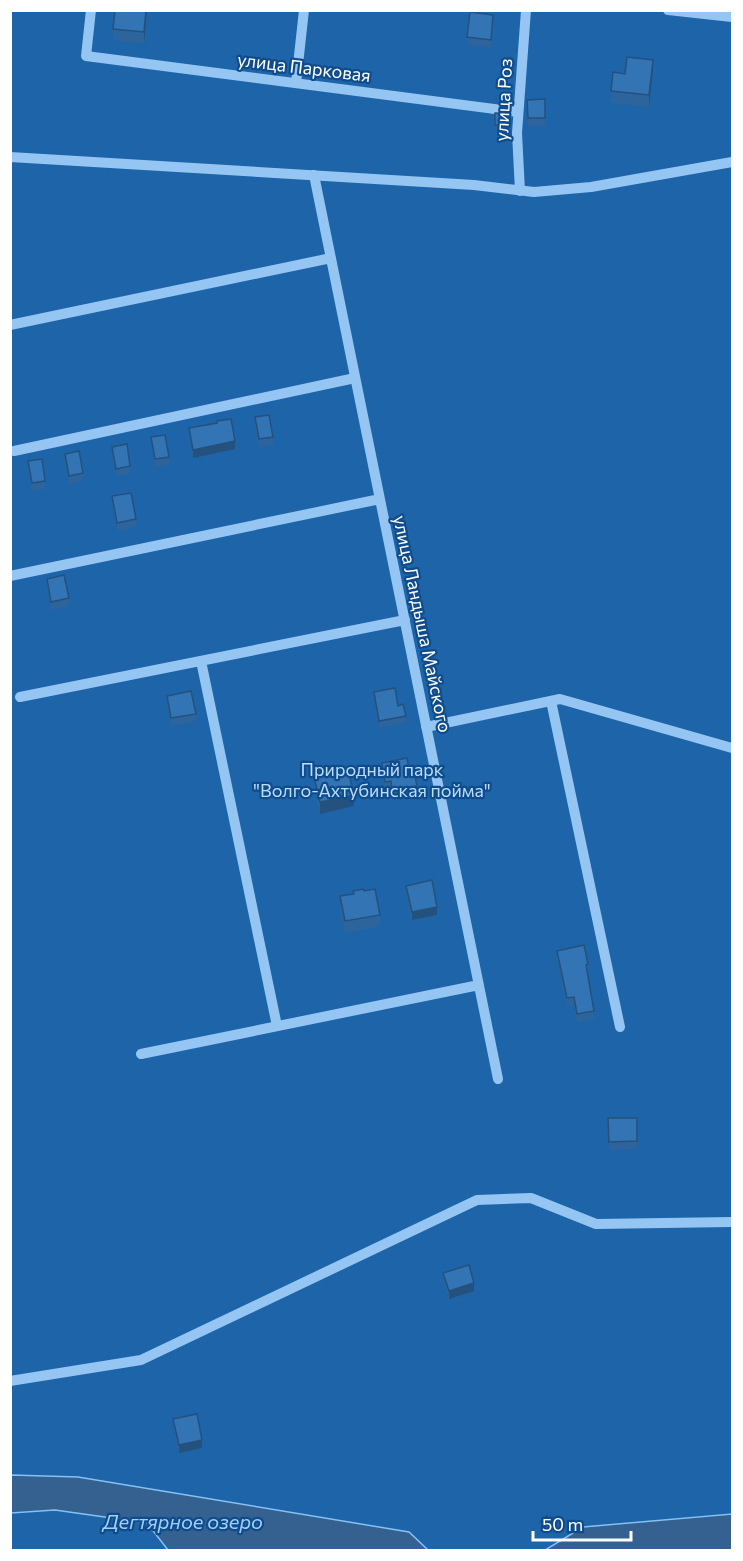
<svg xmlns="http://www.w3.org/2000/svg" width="743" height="1561" font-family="Commissioner,sans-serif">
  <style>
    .green { fill: #1d64a9 }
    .water { fill: #346190; stroke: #86c1f6; stroke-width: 1.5 }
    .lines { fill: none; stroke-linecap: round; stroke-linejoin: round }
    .minor { stroke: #95c5f3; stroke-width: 10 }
    .wall { fill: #2c649b }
    .shaded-wall { fill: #24517e }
    .building { fill: #3374b4; stroke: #24517e; stroke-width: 1.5 }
    .labels { text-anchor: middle; stroke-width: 4.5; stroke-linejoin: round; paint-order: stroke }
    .street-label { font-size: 18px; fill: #fff; stroke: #0f4c8c }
    .park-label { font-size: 18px; fill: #bcddfd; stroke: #0f4c8c }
    .water-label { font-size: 20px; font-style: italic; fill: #a1cffa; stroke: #0f4c8c }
  </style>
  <rect width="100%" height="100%" fill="#0f4c8c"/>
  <path class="green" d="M11,11H732V1550H11Z"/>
  <path class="water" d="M11,1475L78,1477L409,1532L428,1550H168L147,1523L55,1510L11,1513Z
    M732,1514V1550H545L583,1527Z"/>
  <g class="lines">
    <path class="minor" d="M91,10L86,56L518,112
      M668,10L732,17
      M296,83L304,10
      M10,157L474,185L534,192L591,187L732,162
      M314,175L498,1079
      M520,191L517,133L526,10
      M10,325L331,258
      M14,451L355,378
      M10,576L380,499
      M201,661L277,1026
      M20,697L405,620
      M551,701L620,1027
      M426,727L560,699L732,748
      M141,1054L479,985
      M10,1381L141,1360L477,1200L531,1198L596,1224L732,1222"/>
  </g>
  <path class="wall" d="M147,10L144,44L113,40V29Z
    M493,23L491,48L467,45V37Z
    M653,71L649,107L611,103V91L625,74Z
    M545,99V126H528L527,100Z
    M495,113L508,114L507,130L495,129Z
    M255,417L273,437V445L259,447L255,425Z
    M189,428L235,449L193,458L189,436Z
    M151,437L169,457V464L155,467L151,445Z
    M112,447L130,466V474L116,476L112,454Z
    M65,454L83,473V481L69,484L65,462Z
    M28,461L45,481V489L32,491L28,469Z
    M112,496L136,519V527L117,531L112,504Z
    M47,579L69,598V606L51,610L47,586Z
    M374,692L398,706L406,716V723L379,728L374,700Z
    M167,696L196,714V721L171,726L167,703Z
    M382,763L410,777L417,786V793L392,798L391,789L385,790L382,771Z
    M314,777L354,806L320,814L314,789Z
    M406,886L437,915L412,920L406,893Z
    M364,891L380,915V926L345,933L340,908V896Z
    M557,951L588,964V972H587L594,1011V1019L577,1022L574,1005L567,1006L557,958Z
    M608,1118H637V1149L609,1150Z
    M443,1273L474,1291L449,1299L443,1281Z
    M173,1419L202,1448L179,1453L173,1427Z"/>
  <path class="shaded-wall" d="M146,10H147L144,44V32Z
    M653,60V71L649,107V95Z
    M235,441V449L193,458V450Z
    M354,795V806L320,814V802Z
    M437,907V915L412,920V912Z
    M474,1283V1291L449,1299V1291Z
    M202,1440V1448L179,1453V1445Z"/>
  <path class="building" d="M115,10H146L144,32L113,29Z
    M470,12L493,15L491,40L467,37Z
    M627,57L653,60L649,95L611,91L613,72L625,74Z
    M545,99V118H528L527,100Z
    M495,113L508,114L507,126L495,125Z
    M269,415L273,437L259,439L255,417Z
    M231,419L235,441L193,450L189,428L217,423V421Z
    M165,435L169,457L155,459L151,437Z
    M127,444L130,466L116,469L112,447Z
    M79,451L83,473L69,476L65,454Z
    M42,459L45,481L32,483L28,461Z
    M131,493L136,519L117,523L112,496Z
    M64,575L69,598L51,602L47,579Z
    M395,688L398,706L403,704L406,716L379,721L374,692Z
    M191,691L196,714L171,718L167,696Z
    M407,758L410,777L415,776L417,786L392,790L391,781L385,782L382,763Z
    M348,770L354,795L320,802L314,777Z
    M432,880L437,907L412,912L406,886Z
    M363,889L364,891L375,889L380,915L345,921L340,896L354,894L353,891Z
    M584,945L588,964L586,965L594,1011L577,1014L574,997L567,998L557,951Z
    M608,1118H637V1141L609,1142Z
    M469,1265L474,1283L449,1291L443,1273Z
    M197,1414L202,1440L179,1445L173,1419Z"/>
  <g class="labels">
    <g class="street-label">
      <text transform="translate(304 68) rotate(7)" y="6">улица Парковая</text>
      <text transform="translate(504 100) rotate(-87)" y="6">улица Роз</text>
      <text transform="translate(422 624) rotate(78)" y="6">улица Ландыша Майского</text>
    </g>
    <g class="park-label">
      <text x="372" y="776">Природный парк<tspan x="372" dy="21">"Волго-Ахтубинская пойма"</tspan></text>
    </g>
    <g class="water-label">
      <text x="183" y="1529">Дегтярное озеро</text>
    </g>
  </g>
  <rect width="743" height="1561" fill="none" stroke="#ffffff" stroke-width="24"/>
  <path d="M533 1531v9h98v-9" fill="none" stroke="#ffffff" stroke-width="3"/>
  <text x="542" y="1531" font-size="18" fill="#ffffff" stroke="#0f4c8c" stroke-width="4.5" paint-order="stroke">50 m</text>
</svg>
